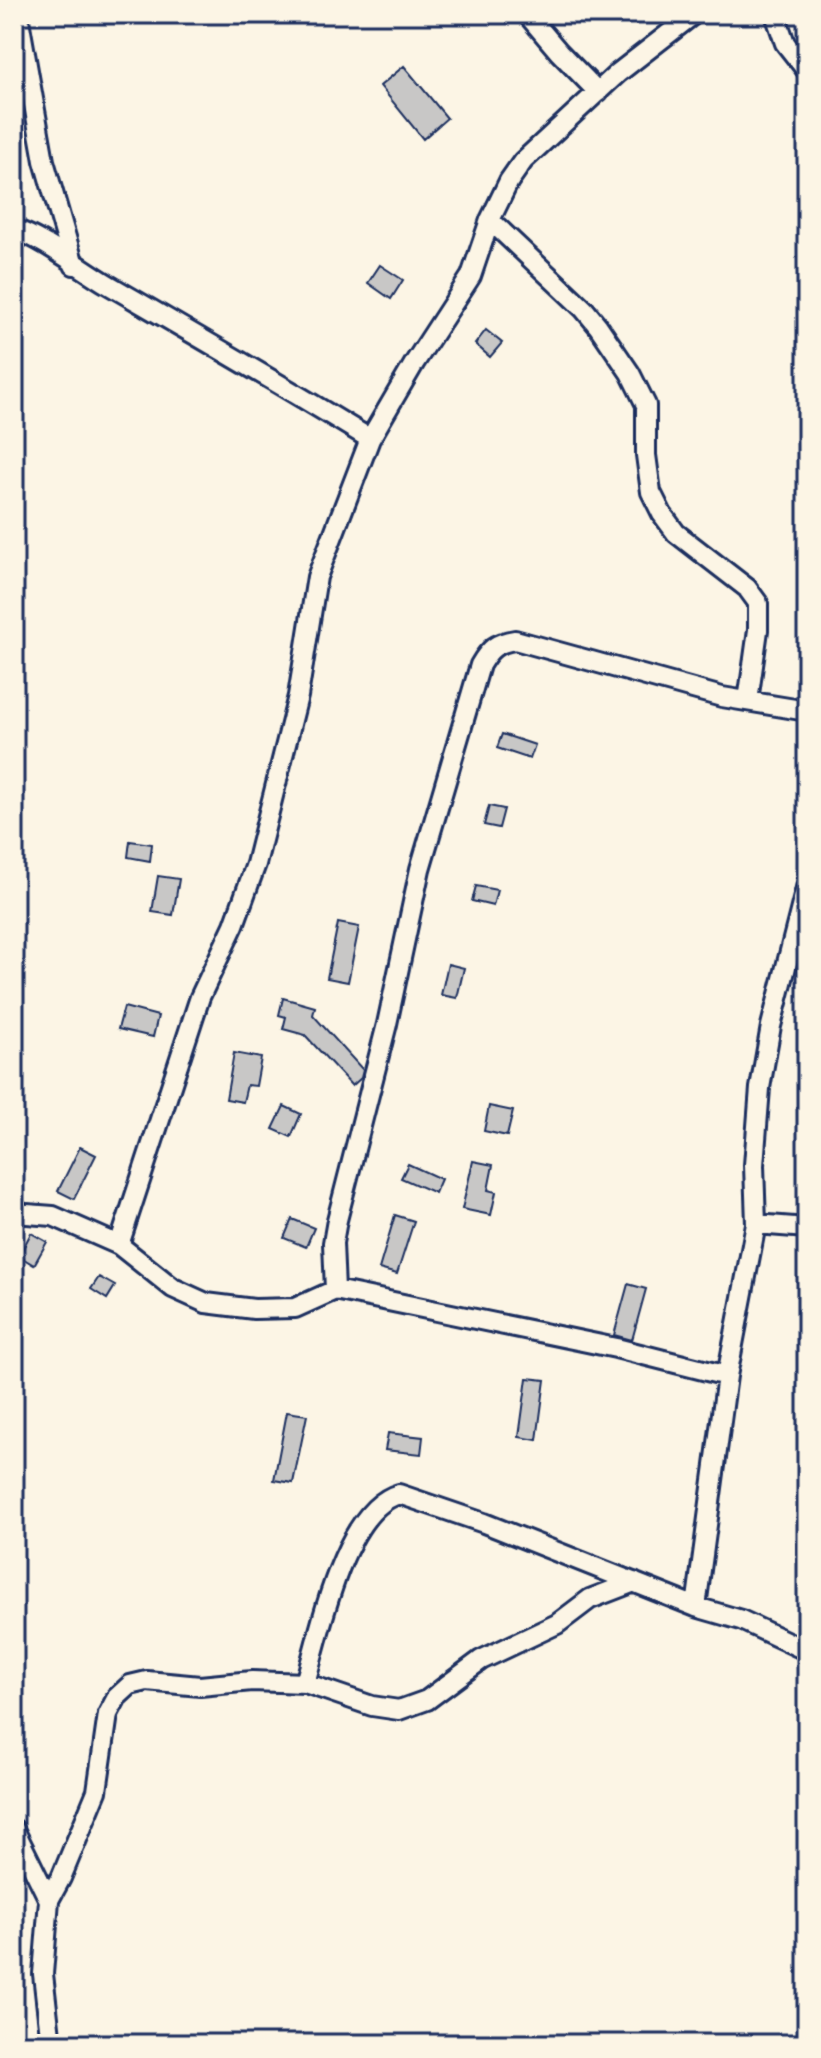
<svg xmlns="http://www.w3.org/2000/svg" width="821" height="2058" font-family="'Indie Flower',sans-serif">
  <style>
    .building { fill: #c8c7c6; stroke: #1b2f5e; stroke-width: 2 }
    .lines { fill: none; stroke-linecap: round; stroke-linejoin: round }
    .street-casing { stroke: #1b2f5e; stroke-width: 24 }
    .street { stroke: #fcf5e5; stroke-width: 18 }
  </style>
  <rect width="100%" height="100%" fill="#fcf5e5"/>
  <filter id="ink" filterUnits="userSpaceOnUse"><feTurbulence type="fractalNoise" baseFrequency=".0125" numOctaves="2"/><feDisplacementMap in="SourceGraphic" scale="16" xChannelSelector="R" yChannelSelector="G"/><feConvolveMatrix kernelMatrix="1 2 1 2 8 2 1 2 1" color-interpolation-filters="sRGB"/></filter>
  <g filter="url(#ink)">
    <path class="building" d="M404,66L447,118L423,139L380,86Z
      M380,265L403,280L391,299L368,283Z
      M486,330L502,343L490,357L475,344Z
      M502,734L535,745L530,759L497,748Z
      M489,806L504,809L499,828L484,825Z
      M130,841L152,844L150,861L128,857Z
      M158,876L179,879L173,915L152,912Z
      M476,886L497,890L493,906L472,901Z
      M338,923L359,927L348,982L327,978Z
      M448,964L464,968L457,998L441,995Z
      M283,998L315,1007L313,1015L363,1070L361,1078L352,1086L305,1035L283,1029L286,1017L279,1015Z
      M124,1007L158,1016L153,1037L118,1029Z
      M234,1053L261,1058L256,1086L247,1085L243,1102L226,1099Z
      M284,1106L301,1114L291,1137L273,1129Z
      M489,1106L513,1111L507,1136L484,1131Z
      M80,1147L96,1155L74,1199L58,1191Z
      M473,1161L493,1165L488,1190L496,1192L491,1215L462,1209Z
      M408,1164L441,1179L435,1193L401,1178Z
      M395,1215L414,1221L397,1274L379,1269Z
      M292,1219L314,1228L306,1247L284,1238Z
      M31,1233L47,1242L34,1265L19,1256Z
      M99,1277L115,1286L107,1299L91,1289Z
      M628,1284L646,1289L632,1340L614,1335Z
      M527,1378L545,1380L537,1440L519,1437Z
      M287,1412L307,1415L293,1483L274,1480Z
      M388,1433L423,1437L421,1454L385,1450Z"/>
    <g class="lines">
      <defs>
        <path id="street" d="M18,14L44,161L74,265
          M527,14L559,52L598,92
          M775,14L785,43L807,71
          M490,220L584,309L598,326L630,373L646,405V455L651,492L662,514L676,533L747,588L758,603V630L748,701
          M14,229C44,239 80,268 109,285C197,336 284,386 370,439
          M14,1213L53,1216L119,1245L173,1288L206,1303L254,1309L295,1308L335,1290L333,1243L337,1220L387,1024L420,869L480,665C490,648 496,643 515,640L722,697L807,711
          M756,1224L807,1228
          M119,1245L200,997L234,925L256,864L298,696L317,577L370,439L415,362L471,276L490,220L509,181L523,161L618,73L694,14
          M335,1290L616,1348L727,1376
          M696,1607L727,1376L756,1224L754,1165L760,1088L771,1026L807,884
          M305,1683C320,1632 343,1510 399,1494L484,1523L696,1607L741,1620L807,1651
          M14,1829L49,1900
          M51,2044L43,1974L49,1900L61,1878L97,1791L108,1714L117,1697L130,1685L147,1681L200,1686L252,1681L305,1683L372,1706L399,1710L427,1700L481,1660L557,1624L590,1599L634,1582"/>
      </defs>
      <use href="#street" class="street-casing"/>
      <use href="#street" class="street"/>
    </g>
  </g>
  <rect width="821" height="2058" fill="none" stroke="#fcf5e5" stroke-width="48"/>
  <rect x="24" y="24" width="773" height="2010" fill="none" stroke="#1b2f5e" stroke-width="3" filter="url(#ink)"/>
</svg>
